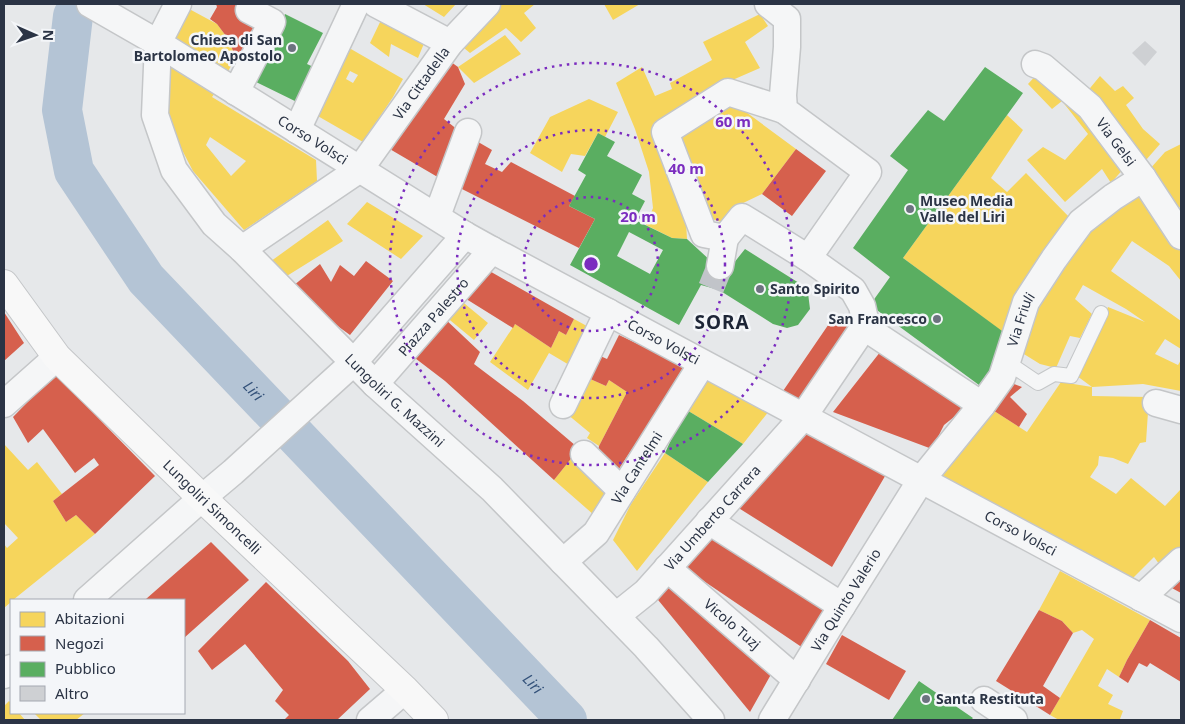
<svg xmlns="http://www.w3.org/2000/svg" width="1185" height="724" font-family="'Noto Sans',sans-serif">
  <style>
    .homes { fill: #f6d55c; fill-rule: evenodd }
    .shops { fill: #d6604d }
    .public { fill: #5aae61; fill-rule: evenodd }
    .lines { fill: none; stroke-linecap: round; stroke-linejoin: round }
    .river { stroke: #b4c4d5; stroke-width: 40 }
    .building { fill: #ced0d3 }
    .street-tunnel { stroke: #c1c4c9; stroke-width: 26; stroke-dasharray: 26 13; stroke-linecap: butt }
    .lane-casing { stroke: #c4c6c8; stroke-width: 16 }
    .street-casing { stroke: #c4c6c8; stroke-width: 29 }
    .secondary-casing { stroke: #c4c6c8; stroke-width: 30 }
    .lane { stroke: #f5f6f7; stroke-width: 14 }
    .street { stroke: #f5f6f7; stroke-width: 26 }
    .secondary { stroke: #f8f8f8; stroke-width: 28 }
    .ring { fill: none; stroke: #7b2cbf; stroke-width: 2.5; stroke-dasharray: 2.5 5 }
    .poi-dot { fill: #6c737f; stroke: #f4f6f9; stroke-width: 2 }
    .labels { text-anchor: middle; stroke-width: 5; stroke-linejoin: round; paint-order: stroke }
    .poi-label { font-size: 14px; font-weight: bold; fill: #2b3445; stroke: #f4f6f9; text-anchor: start }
    .street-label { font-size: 14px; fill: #2b3445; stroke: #f4f6f9 }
    .water-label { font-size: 15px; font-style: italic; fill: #34527a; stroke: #f4f6f9 }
    .district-label { font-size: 19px; font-weight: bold; letter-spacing: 1px; fill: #1d2536; stroke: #f4f6f9 }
    .centre { fill: #7b2cbf; stroke: #f4f6f9; stroke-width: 2.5 }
    .ring-label { font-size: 15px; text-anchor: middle; font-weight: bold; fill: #7b2cbf; stroke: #f4f6f9; stroke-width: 5; stroke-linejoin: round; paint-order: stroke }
  </style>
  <rect width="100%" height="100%" fill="#e6e8ea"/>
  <path class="homes" d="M180,4L217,24L229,40L233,51L232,64L222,83L212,97L316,160L317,181L244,230L193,171L159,106ZM210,137L246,161L231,176L206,145Z
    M423,4H456L444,17Z
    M498,4H535L524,13L536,28L521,42L506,28L470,53L458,43Z
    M604,4H640L613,20Z
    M760,14L768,26L745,42L760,68L721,85L656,127L685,206L687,239L672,238L646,225L653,208L649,172L635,129L616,83L642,67L655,96L672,89L670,83L712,60L703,42Z
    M382,18L425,41L418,58L391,44L389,57L370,43Z
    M505,35L521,54L474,83L458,67Z
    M344,45L403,79L393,97L363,142L316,115ZM350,71L358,75L353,83L346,79Z
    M1039,72L1070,98L1125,167L1111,183L1102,169L1065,202L1027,160L1043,147L1065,160L1088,134L1062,101L1052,109L1028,84Z
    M1100,76L1115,91L1123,86L1134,98L1126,105L1143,129L1160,144L1146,160L1086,93Z
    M589,99L618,112L605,137L598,133L585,156L571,154L562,172L530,153L550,117Z
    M731,101L796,149L762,194L741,204L724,223L709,218L676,135Z
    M1007,115L1023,130L991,178L1007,192L1026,173L1072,220L1004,333L903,258Z
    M1181,144V207L1175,209L1149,170L1165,152Z
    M1140,188L1181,246V281L1169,266L1132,241L1111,271L1181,321V349L1165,339L1155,354L1178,365L1181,360V391L1143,384L1092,387L1077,376L1108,307L1145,322L1126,309L1083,285L1075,299L1092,314L1080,338L1070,336L1056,368L1040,364L1019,351L1034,303L1081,235Z
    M367,202L423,236L401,259L347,224Z
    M328,220L343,241L282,279L267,264Z
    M459,299L488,323L474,340L445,316Z
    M574,319L596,331L576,369L549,353L528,390L490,362L515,324L551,348L559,331L566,335Z
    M705,375L769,411L743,444L685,409Z
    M588,378L606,386L609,380L627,392L599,446L587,438L590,433L567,414Z
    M1061,382L1092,387V396L1149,397L1146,442L1140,443L1128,464L1113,458L1099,456L1098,465L1090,477L1116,494L1131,478L1165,506L1181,489V548L1162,568L1154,557L1129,582L937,480L988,407L1027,432Z
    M4,444L28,470L37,462L62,494L53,501L66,522L76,515L95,534L13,600H11V602L4,608V544L7,548L18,538L4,523Z
    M665,453L708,482L637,571L613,540L631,504Z
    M574,455L610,488L594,515L554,480Z
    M1060,571L1150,620L1127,660L1119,677L1107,669L1098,686L1113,695L1108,704L1123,711L1120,719L1123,720H1059L1050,715L1094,639L1082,630L1073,633L1062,621L1039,610Z
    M9,701L11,703V713H19L25,720H4V706Z
    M34,713H85L76,720H41Z"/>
  <path class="shops" d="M216,4H246L262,24L241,69L232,64L233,51L229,40L217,24L210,19L217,7Z
    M447,59L458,67L465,84L444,119L458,130L441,179L388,148Z
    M473,139L492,150L485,164L502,172L511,162L575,196L569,206L595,219L579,248L456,186Z
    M796,149L826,171L792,216L762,194Z
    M366,261L393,281L350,335L288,290L320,264L331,282L340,265L354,276Z
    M486,269L574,319L566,335L559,331L551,348L515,324L513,328L463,297Z
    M4,312L24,343L4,361Z
    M835,315L856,330L807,400L796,401L783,391Z
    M443,317L480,352L474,364L523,401L576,446L574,455L554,480L445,381L411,355Z
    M619,335L684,366L657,411L617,472L597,455L599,446L627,392L609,380L606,386L588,378L598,355L607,359Z
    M888,342L975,400L944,425L932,449L833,412Z
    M55,374L155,476L95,534L76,515L66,522L53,501L99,465L94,458L75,473L43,429L28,443L13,417Z
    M1009,382L1022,387L1010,397L1027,414L1019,427L988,407Z
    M805,426L888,471L832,567L737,507Z
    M711,531L830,609L803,648L680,565Z
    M211,542L249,580L184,638V600H147L146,599Z
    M1181,577V593L1170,587Z
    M667,579L774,669L750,712L654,595Z
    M266,582L348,661L370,689L337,720H284L289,715L275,701L283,690L245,644L212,670L198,651Z
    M1039,610L1062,621L1073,633L1043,686L1060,698L1050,715L996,681Z
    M1150,620L1181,638V682L1150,663L1147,667L1139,663L1128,683L1119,677L1127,660Z
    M842,635L906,671L889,700L826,664Z"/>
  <path class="public" d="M285,14L323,33L307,64L320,70L303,105L252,80Z
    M985,67L1023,93L903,258L1013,339L979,385L870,305L890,277L853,248L908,170L890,156L928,110L944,121Z
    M598,133L615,142L607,156L642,175L632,194L645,201L635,220L672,238L687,239L713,263L729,269L745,249L799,283L808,293L810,309L798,325L787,328L773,324L719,290L701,285L679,325L570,265L595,219L569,206L586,175L578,170ZM629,232L663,250L650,274L617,256Z
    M685,409L743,444L708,482L665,453Z
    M919,681L973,718L971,720H892Z"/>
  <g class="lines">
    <path class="river" id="s1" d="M79,4L73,16L62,110L74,171L146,279L567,720"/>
  </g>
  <path class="building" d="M1145,41L1157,52L1145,66L1132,53Z"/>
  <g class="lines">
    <path class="street-tunnel" d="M711,288L720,266"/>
    <defs>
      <path id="lane" d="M1007,362L1038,383L1054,374L1071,376L1101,313"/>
      <g id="street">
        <path id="s2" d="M90,4L158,43L465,235L492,250L1181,619"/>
        <path id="s3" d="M178,4L158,43L155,115L174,170L214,224L242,249L375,384L492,489L646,647L711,720"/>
        <path d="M376,4L450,43"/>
        <path id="s4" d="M1035,64L1043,67L1090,107L1101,122L1143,178L1181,236"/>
        <path d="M236,92L272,22L249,10L253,4"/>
        <path d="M784,110L728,92L665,132L704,234L725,238L742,217L808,258"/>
        <path d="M297,130L356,4"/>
        <path d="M437,216L468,132"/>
        <path id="s5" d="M242,249L360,169L450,43L487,4"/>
        <path d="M720,266L725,238"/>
        <path d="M864,327L982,405"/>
        <path id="s6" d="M375,384L492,250"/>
        <path d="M1156,403L1181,410"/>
        <path d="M4,404L57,357"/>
        <path d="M563,405L608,312"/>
        <path d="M584,454L622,491"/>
        <path d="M709,521L842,606"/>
        <path id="s7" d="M563,562L596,533L702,364"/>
        <path id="s8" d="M667,568L797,680"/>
        <path d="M1141,598L1181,561"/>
        <path d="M87,600L202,498L233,472L353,363L465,235"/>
        <path id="s9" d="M616,616L646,592L803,417L866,324L862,306L853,290L808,258L868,172L784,110L783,95L787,47V19L768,4"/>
        <path d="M4,675L11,668"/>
        <path d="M984,700L1014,720"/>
        <path d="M370,720L405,690"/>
        <path id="s10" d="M772,720L832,622L921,480L982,405L1002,377L1026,302L1054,259L1081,222L1113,197L1143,178"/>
      </g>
      <g id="secondary">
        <path id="s11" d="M4,284L57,357L202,498L405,690L434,720"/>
      </g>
    </defs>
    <use href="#lane" class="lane-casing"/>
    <use href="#street" class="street-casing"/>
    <use href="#secondary" class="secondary-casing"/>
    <use href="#lane" class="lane"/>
    <use href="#street" class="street"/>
    <use href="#secondary" class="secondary"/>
  </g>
  <g class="ring">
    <circle cx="591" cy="264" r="67"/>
    <circle cx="591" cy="264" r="134"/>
    <circle cx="591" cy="264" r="201"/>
  </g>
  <g class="poi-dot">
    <circle cx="292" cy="48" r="5"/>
    <circle cx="910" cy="209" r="5"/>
    <circle cx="760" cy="289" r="5"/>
    <circle cx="937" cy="319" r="5"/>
    <circle cx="926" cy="699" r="5"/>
  </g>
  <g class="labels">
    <g class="poi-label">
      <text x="282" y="45" text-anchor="end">Chiesa di San<tspan x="282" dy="16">Bartolomeo Apostolo</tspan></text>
      <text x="920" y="206">Museo Media<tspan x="920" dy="16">Valle del Liri</tspan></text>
      <text x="770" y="294">Santo Spirito</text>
      <text x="927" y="324" text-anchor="end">San Francesco</text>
      <text x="936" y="704">Santa Restituta</text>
    </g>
    <g class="street-label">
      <text dy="5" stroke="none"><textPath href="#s5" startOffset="248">Via Cittadella</textPath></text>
      <text dy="5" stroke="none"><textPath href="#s2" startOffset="261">Corso Volsci</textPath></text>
      <text dy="5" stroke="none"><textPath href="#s4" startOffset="114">Via Gelsi</textPath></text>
      <text dy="5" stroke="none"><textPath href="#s6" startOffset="89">Piazza Palestro</textPath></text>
      <text dy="5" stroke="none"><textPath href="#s10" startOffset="474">Via Friuli</textPath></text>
      <text dy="5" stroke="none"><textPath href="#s2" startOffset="666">Corso Volsci</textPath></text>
      <text dy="5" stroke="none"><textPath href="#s3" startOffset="494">Lungoliri G. Mazzini</textPath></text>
      <text dy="5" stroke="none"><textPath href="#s7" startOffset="121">Via Cantelmi</textPath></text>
      <text dy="5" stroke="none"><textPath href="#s11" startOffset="306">Lungoliri Simoncelli</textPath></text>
      <text dy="5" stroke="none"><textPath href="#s9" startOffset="138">Via Umberto Carrera</textPath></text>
      <text dy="5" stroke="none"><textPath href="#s2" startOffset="1071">Corso Volsci</textPath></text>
      <text dy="5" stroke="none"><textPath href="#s10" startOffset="141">Via Quinto Valerio</textPath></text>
      <text dy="5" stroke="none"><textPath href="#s8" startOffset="86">Vicolo Tuzj</textPath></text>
    </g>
    <g class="water-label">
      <text dy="5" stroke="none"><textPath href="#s1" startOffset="455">Liri</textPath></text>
      <text dy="5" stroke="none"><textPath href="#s1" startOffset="860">Liri</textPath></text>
    </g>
    <g class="district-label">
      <text x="722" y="329">SORA</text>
    </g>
  </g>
  <circle cx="591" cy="264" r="8" class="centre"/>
  <g class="ring-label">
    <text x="733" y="127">60 m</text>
    <text x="686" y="174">40 m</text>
    <text x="638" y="222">20 m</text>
  </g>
  <rect width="1185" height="724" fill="none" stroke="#2b3445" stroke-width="10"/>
  <rect x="10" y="599" width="175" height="115" fill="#f4f6f9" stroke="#a4a8b1"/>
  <rect x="20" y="612" width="25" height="15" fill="#f6d55c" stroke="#a4a8b1"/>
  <text x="55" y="624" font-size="15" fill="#2b3445">Abitazioni</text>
  <rect x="20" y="636" width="25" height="15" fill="#d6604d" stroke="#a4a8b1"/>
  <text x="55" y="649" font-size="15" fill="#2b3445">Negozi</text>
  <rect x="20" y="662" width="25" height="15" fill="#5aae61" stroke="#a4a8b1"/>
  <text x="55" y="674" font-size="15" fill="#2b3445">Pubblico</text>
  <rect x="20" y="686" width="25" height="15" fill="#ced0d3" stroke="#a4a8b1"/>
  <text x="55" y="699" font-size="15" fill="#2b3445">Altro</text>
  <g transform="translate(35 35) rotate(92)" stroke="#f4f6f9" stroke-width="4" paint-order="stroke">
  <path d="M0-4L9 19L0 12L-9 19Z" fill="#2b3445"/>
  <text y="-8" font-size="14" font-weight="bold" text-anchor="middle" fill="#2b3445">N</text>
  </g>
</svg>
